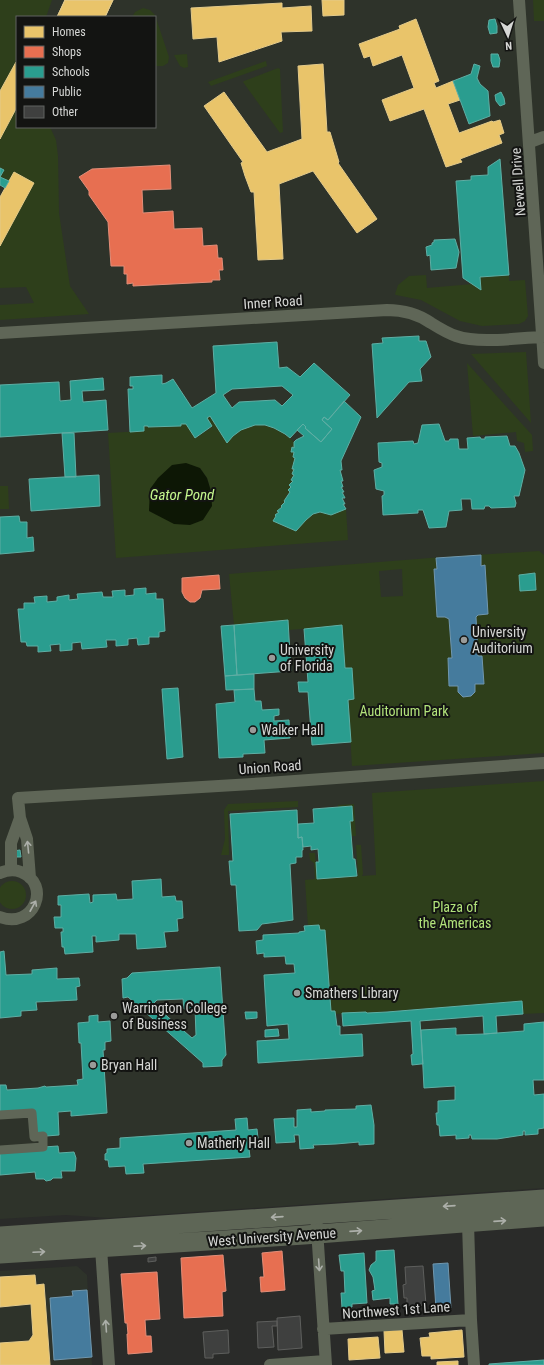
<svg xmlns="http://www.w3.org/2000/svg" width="544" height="1365" font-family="'Roboto Condensed',sans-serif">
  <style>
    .built { fill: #2e332a; fill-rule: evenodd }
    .green { fill: #2e3f1b; fill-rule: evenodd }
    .water { fill: #0d1705 }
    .homes { fill: #e9c46a; stroke: #e3ca8a }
    .shops { fill: #e76f51; stroke: #e28e79 }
    .schools { fill: #2a9d8f; stroke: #5eaea4; fill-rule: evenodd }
    .public { fill: #457b9d; stroke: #7097ae }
    .building { fill: #3f403f; stroke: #5e5f5d }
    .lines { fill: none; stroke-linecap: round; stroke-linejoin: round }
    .pedestrian { stroke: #5f6657; stroke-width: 9 }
    .minor { stroke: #5f6657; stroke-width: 12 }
    .primary { stroke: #5e6656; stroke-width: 19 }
    .oneway { stroke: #acafa9 }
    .poi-dot { fill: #9a9b99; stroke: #131412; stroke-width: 1.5 }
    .labels { text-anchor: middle; stroke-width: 4; stroke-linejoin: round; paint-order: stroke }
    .street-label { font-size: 14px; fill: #d6d7d5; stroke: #131412 }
    .poi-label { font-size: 14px; fill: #d6d7d5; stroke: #131412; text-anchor: start }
    .park-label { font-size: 14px; fill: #b2e37b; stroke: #131412 }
    .water-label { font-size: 15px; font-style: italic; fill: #c5f78e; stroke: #131412 }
  </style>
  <rect width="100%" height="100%" fill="#2a2b29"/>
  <path class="built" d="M0,0H544V1188L108,1218L66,1215L0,1219ZM17,17H155V127H17Z
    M77,1266L87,1275L92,1365H0V1271Z"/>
  <path class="green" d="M0,0H52L46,17H17V63L16,62L0,91Z
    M533,0H544V21H534Z
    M143,8L150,10L155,15L169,57L168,63L163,66H155V17H132L135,12Z
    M187,54L188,67L184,68L180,66L174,55Z
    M266,61L267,66L211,86L208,82Z
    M278,68L280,69L283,132L280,133L243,82L244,81Z
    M17,107V127H50L56,140L58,156L59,213L70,286L89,314L0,320V305L34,303L26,287L0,288V246L14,173L9,181L0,177L4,170L0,168V139Z
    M426,275L427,288L473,284L481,290L480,277L509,275V281L525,280L528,316L525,321L519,324L482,326L460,321L421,300L396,295L395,294L398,285L409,276Z
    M526,352L531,423L471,354Z
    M467,363L532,435L533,451L525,452L524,443L517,441L516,432L473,436Z
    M210,416L227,442C248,418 272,421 294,442V448L292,447V452H294L293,457L295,458L293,463L294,464L292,468L294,469L292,474L294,475L291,480L293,481L289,485L291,487L290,492L286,496L287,497L284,501L285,502L281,506L282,507L278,511L279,512L275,515L276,516L273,521L296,531L302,523L313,514L346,509L348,540L116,558L108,433L144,431V426H148L149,427L181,426V424H186L196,438L212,427L207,418ZM200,468L207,478L211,491L162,517L149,511Z
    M0,486H8L9,509H0Z
    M539,551L544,555V753L352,766L348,700L354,699L352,668H345L342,626L288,630V620L234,625L229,574L430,558ZM481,556V566H485L488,614L478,615L476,617L478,656L482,657L484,683L475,684V692L471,696L463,697L458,692V686H449L448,658H452L449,620L445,617H437L434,570ZM402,569L403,596L381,597L379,571ZM535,573L536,589L520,591L519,575Z
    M544,781V1013L523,1014L522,1001L367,1013L366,1012L336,1014L335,1011H331L325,930H320L319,925L308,926L305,880L315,879L314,863L310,860L309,853H315L317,879L358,876L356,845H361L363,874L362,876L376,875L372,793Z
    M298,801V807L228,811L229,855H221L225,839L224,810L228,804Z
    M354,804L356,836H351L350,821H353L352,806L338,807V805Z
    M-2 895a14 14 0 1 1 28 0a14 14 0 1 1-28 0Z"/>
  <path class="water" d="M186,463L200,468L207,478L211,491L212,506L203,520L190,525L174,524L149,511L150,489L158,478L172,465Z"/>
  <path class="homes" d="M65,0H113L105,17H57Z
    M65,0H113L105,17H57Z
    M322,0H344V15L323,16Z
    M282,3V8L311,6L312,31L281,32L282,41L219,62L217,37L193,39L191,8Z
    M416,19L439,81L434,83L436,88L453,81L460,100L448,104L459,133L492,121L493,122L500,120L504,133L499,135L502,143L460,159L462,162L446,167L424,109L390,121L382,100L414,88L402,55L373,66L370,56L364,58L359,44L400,29L399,26Z
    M16,62L17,63V107L0,139V91Z
    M323,64L327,132H330L339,162L338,163L377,219L357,233L313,171L279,184L283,259L258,260L254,192H251L245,176L241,163L243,162L204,106L224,92L267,152L302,139L298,66Z
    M14,172L34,183L0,246V197Z
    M35,1275L36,1285L44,1284L50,1365H0V1343L29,1341L33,1335L31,1304L0,1307V1277Z
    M402,1330L404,1352L385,1353L384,1331Z
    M462,1330L464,1357L431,1359V1356H422L420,1338L430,1337L429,1333Z
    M378,1337L380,1358L349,1360L348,1339Z
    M458,1361V1365H437V1362Z"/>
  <path class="shops" d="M170,165L171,189L142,190L143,213L173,211L174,229L202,228L203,246L217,245L218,258H222L223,270H219L220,280H212V282L133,286V283L127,284V274H124V266H111L108,222L89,195V191L79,177L92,169Z
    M219,575L220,589L202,590L200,598L195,602H190L185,598L182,592V578Z
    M282,1251L285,1290L261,1292L260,1277H264L262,1253Z
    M223,1255L226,1291L222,1292L223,1316L184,1318L181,1258Z
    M157,1272L160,1319L145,1320L146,1336H151L152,1352L128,1354L127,1334H128L127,1323H125L121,1274Z"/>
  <path class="schools" d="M495,19L497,26V33L490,34L488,27L489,20Z
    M491,54H498L500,60L499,67H493L491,61Z
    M474,64L480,66L477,78L480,84L488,91L490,116L469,124L453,81L471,74Z
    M501,92L504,98L505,104L500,106L496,101L495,95Z
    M500,159L509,275L480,277L481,290L463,278L456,181L471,180V176L488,175V167Z
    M0,168L4,170L0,177L9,181L5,188L0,185Z
    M455,239L459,252L456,268L431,270L430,255L427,256L426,247L432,245V243L434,242V240Z
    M419,336V341H426L431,357L420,369L422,381L409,382L377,418L372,344L383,343L382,338Z
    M277,342L279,368L287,367L300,377L314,363L350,395L328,420L324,417L322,420L332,429L321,442L305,428L306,427L303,424L290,438L285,434L274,428L265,425H255L241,430L233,436L227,443L210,416L207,418L212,426L195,438L186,424H181V426L148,427V426H144V431L130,432L128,389H133V386H130V377L162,375V384L166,383L173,379L192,408L216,393L213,346ZM282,386L293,395L282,406L275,400L239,402L232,408L223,395L232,389Z
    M103,378L104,390L82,391L83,402L106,400L108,430L0,437V385L59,382L60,401L71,400L70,381Z
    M344,401L361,417L341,461L342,470H340L343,481H341L343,487H341L344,492H342L345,498H342L345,504H343L346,509L331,515L320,512L313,514L306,520L296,531L273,521L276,516L275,515L279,512L277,511L282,507L281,506L285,502L284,501L290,492L288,490L291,487L289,485L293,481L291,480L294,475L292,474L294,469H292L295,458L293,457L294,452H291L292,447L294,448V442L296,440L304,436L297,430L303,424L306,427L305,428L321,442L332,429L322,420L324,417L328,420Z
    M439,424L445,441H449L450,439H458L459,449H468L467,438L480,437L481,439H485V437L507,436L510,446H515L519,453L525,470L519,496H514L516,503L515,507L491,508L489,506H485L484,509H472L471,499H461L462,510L449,511L446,527L429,528L423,510H418V513L383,515L382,496L384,495V491L376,489L374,470L382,467V463L379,462L378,443L413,441L414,444L418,443L422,425Z
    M62,433H74L76,477H65Z
    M99,475L100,506L31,511L29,479Z
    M19,516L20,522H27V538L33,537L34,551L0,554V517Z
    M535,573L536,590L520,591L519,575Z
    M146,588V594L156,593V599H163L165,631L159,632V637H149V644L138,645L137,638L128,639V645L116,646V640H106L107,647L82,649L81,642L72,643V650L60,651V644L50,645L51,651L38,652V646H27L26,642H21L18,609H24V603H35L34,597L47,596V602L57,601V597L69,595V600L78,599L77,594L102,592L103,597H113L112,591L125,590V596L134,595V589Z
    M288,620L291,671L237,675L234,625Z
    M234,625L237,675L225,676L221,626Z
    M342,625L345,668H352L354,699L348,700L351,742L312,745L308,692H299L298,682H308L304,629Z
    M254,674V689L226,690L225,676Z
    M178,688L183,757L167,759L162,689Z
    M254,689L255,701H261L262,710L279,709V715L274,716V721L289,720L290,738L264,740L265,753L243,754V757L219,758L216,704L235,702L234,690Z
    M352,806L353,821H350L353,859H355L357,876L317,879L316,862H319L318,849L311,850V846L303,847L302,837L298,838V824L314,823L313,809Z
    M297,810L298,838L302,837L303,850H302V857H296V863L290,864L293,920L262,924L257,930L239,931L236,885H231L229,861H233L230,814Z
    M20,850L21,857H14L13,851Z
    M161,879L162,897L175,896L176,901H182L183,918L177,919L178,931L164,932L166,947L137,949L136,934H119V940L96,942V936H92L93,952L65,954L64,947H62L61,932H63V928H55L54,917H61V905H58V896L89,894L90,903L93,902V895L116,894L117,900L133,899L132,881Z
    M319,925L320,930H325L331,1011H335L337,1026H340V1035L362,1034L363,1056L258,1063L257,1041L289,1039L288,1024L267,1026L264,975L295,973L294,964H286L285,956L264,957V953L257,954L256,941L263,940V935L299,933V932L305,931L304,926Z
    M4,951L6,975L32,974V970L57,968V979L79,978L80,986L76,987L77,1000L36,1002L37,1010L21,1011V1016L0,1018V952Z
    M220,967L226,1055L222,1060V1066L203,1067V1063L128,997L123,998L122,979L127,978L132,973ZM183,999L184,1009L195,1008L196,1035L192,1038L153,1004L157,1000Z
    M522,1001L523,1014L496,1016L497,1033L484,1034L483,1016L420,1021L423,1064H421L412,1065L411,1055L413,1054L411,1021L343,1026L342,1013L366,1012L367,1013L387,1012Z
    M245,1012H257V1018L246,1019Z
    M98,1015V1022L110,1021L111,1041L105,1042V1050H103L107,1113L71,1116V1111L58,1112L59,1135L34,1137L32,1113L0,1115V1085H6L7,1090L38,1088L45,1086L46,1087L78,1085L77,1080L83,1079L81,1043H79L78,1023L89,1022V1016Z
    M544,1022V1080H533L534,1095L544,1094V1128L538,1129V1134L525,1135V1131H523V1135L497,1139H472L471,1135H469V1138L456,1139V1135L440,1136L439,1125H437L436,1113H438V1101L455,1100V1086L424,1088L421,1030L456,1028V1035L484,1034L524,1031V1024Z
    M278,1029L279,1036L265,1037V1030Z
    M371,1105L374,1125V1144L359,1145V1142L336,1144L313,1145L314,1148L300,1149L299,1135H294L295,1142L276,1143L274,1119L294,1118V1127H297V1110L311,1109V1112L325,1111V1110L356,1109V1106Z
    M247,1118L248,1130L257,1129L259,1148L249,1149L250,1157L143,1164L144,1173L126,1174L125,1166L109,1167L108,1160H105V1154L107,1153V1149L120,1148V1138L236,1130L235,1119Z
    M58,1146L59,1153L74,1152L76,1158L75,1171H61L62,1178H53L51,1180L46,1181L44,1179H36L35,1172L0,1175V1150Z
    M394,1250L398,1304H390V1298L373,1300L372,1291L375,1290L373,1277L369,1270L371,1265L376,1261V1251Z
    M364,1253L367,1303L352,1304V1307L342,1308L341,1293H345L344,1271H341L339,1255Z
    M544,1360V1365H489V1364Z"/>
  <path class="public" d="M481,555V566L485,565L488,614L478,615L476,617L478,656H482L484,684H475V692L471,696L463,697L458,692V686H449L448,658H452L449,619L445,617H437L434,569H437L436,558Z
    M448,1263L451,1308L436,1309L433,1264Z
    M87,1290L92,1357L54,1360L50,1298L73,1296L72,1291Z"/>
  <path class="building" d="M156,1257V1261L148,1262V1258Z
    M423,1266L426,1305L407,1306V1298H404L403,1285L406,1284L405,1267Z
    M300,1316L302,1348L278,1350L277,1318Z
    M277,1321V1326H272L274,1347L258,1348L257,1322Z
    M228,1330L229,1353L213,1354V1358H205L203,1332Z"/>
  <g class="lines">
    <path class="pedestrian" d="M0,1115L32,1113L34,1137L43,1136V1147L0,1150"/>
    <path class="minor" d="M519,0L544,363
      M530,142L544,137
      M0,333L387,310C404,310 418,314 431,323C439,328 447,333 456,336C480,344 516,338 542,337
      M11,870V843L20,818
      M0,873C7,870 14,869 21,872C52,884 34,930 0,917
      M30,878L27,839L20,818L18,798L267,783L544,763
      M316,1214L326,1365
      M468,1223L471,1320L474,1365
      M101,1248L109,1365
      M323,1329L471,1320
      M270,1365L325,1361"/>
    <path class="primary" d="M0,1236L544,1199
      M0,1254L304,1235L544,1217"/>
  </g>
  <defs><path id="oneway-shaft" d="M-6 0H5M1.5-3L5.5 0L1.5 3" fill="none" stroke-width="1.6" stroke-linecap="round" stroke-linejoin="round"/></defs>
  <g class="oneway">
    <use href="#oneway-shaft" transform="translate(28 847) rotate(-96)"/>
    <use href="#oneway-shaft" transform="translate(33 906) rotate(-61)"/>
    <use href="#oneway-shaft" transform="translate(449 1206) rotate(176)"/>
    <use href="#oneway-shaft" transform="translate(277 1217) rotate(176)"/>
    <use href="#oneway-shaft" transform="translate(500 1221) rotate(-4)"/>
    <use href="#oneway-shaft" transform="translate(356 1231) rotate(-4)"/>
    <use href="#oneway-shaft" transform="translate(140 1246) rotate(-3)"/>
    <use href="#oneway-shaft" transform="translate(39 1252) rotate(-3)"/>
    <use href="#oneway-shaft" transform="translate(319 1265) rotate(86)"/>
    <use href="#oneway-shaft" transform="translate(106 1326) rotate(-94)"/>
  </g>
  <g class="poi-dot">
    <circle cx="464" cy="640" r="4"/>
    <circle cx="272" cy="658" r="4"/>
    <circle cx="253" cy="730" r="4"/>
    <circle cx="297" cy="993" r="4"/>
    <circle cx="114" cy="1016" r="4"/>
    <circle cx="93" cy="1065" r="4"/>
    <circle cx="189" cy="1143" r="4"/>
  </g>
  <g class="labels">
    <g class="street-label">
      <text transform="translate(518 182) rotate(-94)" y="5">Newell Drive</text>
      <text transform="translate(273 302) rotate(-4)" y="5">Inner Road</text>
      <text transform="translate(270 767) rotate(-4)" y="5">Union Road</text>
      <text transform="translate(272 1237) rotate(-4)" y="5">West University Avenue</text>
      <text transform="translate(396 1310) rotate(-4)" y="5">Northwest 1st Lane</text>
    </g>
    <g class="poi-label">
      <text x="472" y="637">University<tspan x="472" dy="16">Auditorium</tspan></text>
      <text x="280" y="655">University<tspan x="280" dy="16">of Florida</tspan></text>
      <text x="261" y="735">Walker Hall</text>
      <text x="305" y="998">Smathers Library</text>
      <text x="122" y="1013">Warrington College<tspan x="122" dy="16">of Business</tspan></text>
      <text x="101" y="1070">Bryan Hall</text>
      <text x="197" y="1148">Matherly Hall</text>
    </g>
    <g class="park-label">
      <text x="404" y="716">Auditorium Park</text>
      <text x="455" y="912">Plaza of<tspan x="455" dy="16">the Americas</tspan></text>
    </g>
    <g class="water-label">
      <text x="182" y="500">Gator Pond</text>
    </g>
  </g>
  <rect x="16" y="16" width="140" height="112" fill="#131412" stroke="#616260"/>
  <rect x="24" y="26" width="20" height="12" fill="#e9c46a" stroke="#616260"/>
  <text x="52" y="36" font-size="12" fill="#d6d7d5">Homes</text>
  <rect x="24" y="46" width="20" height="12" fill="#e76f51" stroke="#616260"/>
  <text x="52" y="56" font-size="12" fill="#d6d7d5">Shops</text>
  <rect x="24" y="66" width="20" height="12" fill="#2a9d8f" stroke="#616260"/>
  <text x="52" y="76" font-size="12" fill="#d6d7d5">Schools</text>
  <rect x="24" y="86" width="20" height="12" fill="#457b9d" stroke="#616260"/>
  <text x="52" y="96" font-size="12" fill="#d6d7d5">Public</text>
  <rect x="24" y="106" width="20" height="12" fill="#3f403f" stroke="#616260"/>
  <text x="52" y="116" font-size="12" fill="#d6d7d5">Other</text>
  <g transform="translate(508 36) rotate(176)" stroke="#131412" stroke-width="3" paint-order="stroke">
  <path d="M0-3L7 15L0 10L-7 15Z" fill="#d6d7d5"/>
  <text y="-6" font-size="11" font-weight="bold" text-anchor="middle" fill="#d6d7d5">N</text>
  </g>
</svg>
